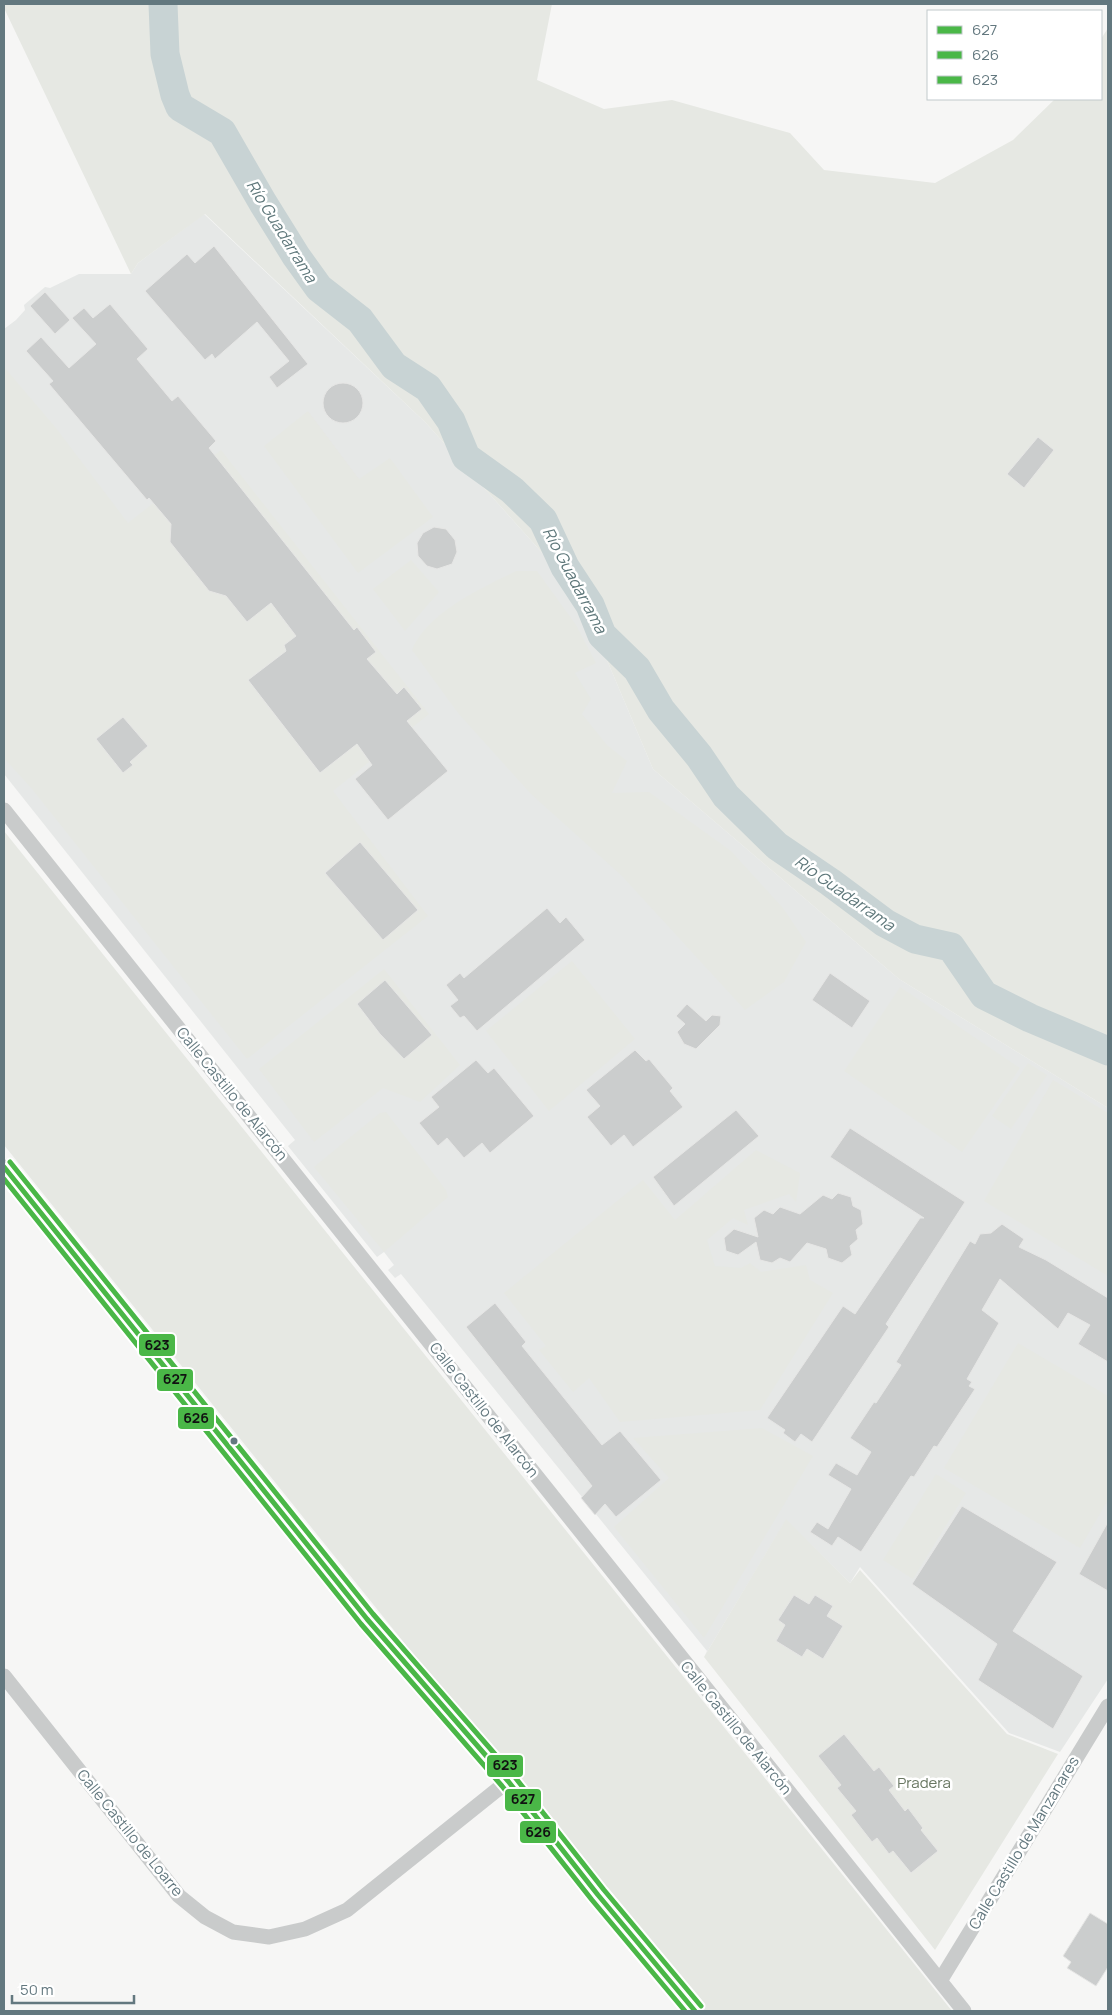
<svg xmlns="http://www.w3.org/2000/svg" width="1112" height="2015" font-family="Manrope,sans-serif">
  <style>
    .built { fill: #e6e8e7 }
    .green { fill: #e6e8e3 }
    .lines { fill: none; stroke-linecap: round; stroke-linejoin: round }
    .river { stroke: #c8d3d4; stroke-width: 29 }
    .building { fill: #cbcdcd; stroke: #e6e6e5 }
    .street { stroke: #c9cbcb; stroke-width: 15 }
    .bus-1-casing { stroke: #fff; stroke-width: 9 }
    .bus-2-casing { stroke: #fff; stroke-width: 9 }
    .bus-3-casing { stroke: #fff; stroke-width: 9 }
    .bus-1 { stroke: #4ab747; stroke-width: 5 }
    .bus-2 { stroke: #4ab747; stroke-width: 5 }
    .bus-3 { stroke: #4ab747; stroke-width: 5 }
    .bus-dot { fill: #63787f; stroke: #fff; stroke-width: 2 }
    .labels { text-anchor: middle; stroke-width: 5; stroke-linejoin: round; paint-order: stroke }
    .street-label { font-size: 15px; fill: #63787f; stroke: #fff }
    .park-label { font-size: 15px; fill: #697762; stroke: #fff }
    .water-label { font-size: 16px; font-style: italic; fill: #5e777a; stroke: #fff }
    .line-badge { stroke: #fff; stroke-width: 2 }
    .pale-badge-label { font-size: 14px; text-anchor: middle; font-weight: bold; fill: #111 }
  </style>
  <rect width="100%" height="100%" fill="#f6f6f5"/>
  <path class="built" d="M204,214L426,423L579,594L653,769L899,979L1108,1108V1679L1060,1752L1009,1733L860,1567L850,1583L786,1520L704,1657L707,1651L401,1274L395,1278L388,1270L394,1265L384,1252L377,1257L288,1146L295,1140L4,774V329L16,320L25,310L24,305L45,287L50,288L79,274H131L138,263Z"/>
  <path class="green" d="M4,4H552L537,80L604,109L672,100L790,133L824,170L935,183L1013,140L1055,99H1101V39L1108,28V1108L899,979L653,769L579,594L426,423L205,214L138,263L131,274L4,8Z
    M4,367L56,428L128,523L221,450L429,714L333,791L428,916L247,1059L32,789L4,758Z
    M308,411L359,479L390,458L433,517L358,573L264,446Z
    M411,560L439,592L405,631L373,589Z
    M516,571H537L576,625L596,663L575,673L591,699L582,714L607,745L627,761L612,793L649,792L731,851L783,908L806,942L784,982L745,1010L622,876L531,794L458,713L412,650C427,612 482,588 516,571Z
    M4,831L952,2011H700L4,1145Z
    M572,961L635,1039L549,1111L486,1031Z
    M384,969L460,1065L420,1102L383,1088L314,1142L259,1069Z
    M900,987L1020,1068L962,1152L844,1071Z
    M1028,1063L1047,1075L1011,1129L992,1116Z
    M1053,1080L1108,1113V1276L984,1201Z
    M386,1112L446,1190L448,1197L384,1252L314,1167L380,1113Z
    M756,1150L800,1173L796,1202L789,1194L744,1210L748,1225L733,1218L707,1240L715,1266L741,1268L750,1263L761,1272L806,1265L810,1280L833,1293L760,1410L620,1422L589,1378L573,1392L539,1350L546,1346L504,1293L643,1180L675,1220Z
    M1018,1343L1108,1396V1500L1080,1548L944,1468Z
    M762,1428L813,1456L704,1638L614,1527L669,1478L633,1438Z
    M936,1474L966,1493L913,1579L883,1560Z
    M786,1519L850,1583L860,1570L1007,1734L1058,1754L935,1950L704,1657Z"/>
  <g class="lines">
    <path class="river" d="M163,4L165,54L175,95L180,107L222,132L263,203L296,256L319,288L360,320L394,366L428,388L451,421L466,457L512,490L543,520L565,567L590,605L602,635L637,669L661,710L699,756L726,796L777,846L830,882L885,923L915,939L951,947L984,995L1030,1018L1108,1051"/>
  </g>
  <path class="building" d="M214,246L308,364L277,388L269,377L289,361L257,322L215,359L212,354L205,360L145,291L187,254L195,263Z
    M45,292L70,320L55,334L30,306Z
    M110,304L148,349L137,359L172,401L178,396L216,441L209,448L354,630L357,627L376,652L367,659L397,694L404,687L422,709L407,721L448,771L388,820L355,779L372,765L357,744L320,773L248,680L286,651L284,645L296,636L271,603L247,622L226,596L209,591L170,542L171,524L149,498L147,500L49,384L53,381L26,351L41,337L69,368L96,344L72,318L84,308L93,318Z
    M323 403a20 20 0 1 1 40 0a20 20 0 1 1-40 0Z
    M1038,437L1054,450L1024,488L1007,474Z
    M434,527L446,529L455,540L457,552L452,564L437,569L427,566L418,556L417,543L423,533Z
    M123,717L148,746L130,762L133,765L123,773L96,739Z
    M360,842L418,910L383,940L325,873Z
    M547,908L560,923L566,917L585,940L477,1031L464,1016L460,1018L450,1006L458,1000L446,985L460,973L464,978Z
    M830,973L870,1001L852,1028L812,1000Z
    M385,980L432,1035L404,1059L380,1034L357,1004Z
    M687,1004L706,1021L712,1015L721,1016L720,1025L696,1049L684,1044L677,1032L685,1024L676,1016Z
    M635,1050L646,1061L649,1059L673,1088L670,1091L683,1107L633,1147L624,1135L611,1146L587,1117L600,1106L586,1090Z
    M476,1060L488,1073L494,1068L534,1116L490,1153L482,1143L464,1158L447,1138L438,1146L419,1123L439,1107L431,1097Z
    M736,1110L759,1136L674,1206L653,1177Z
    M850,1128L965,1202L886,1324L889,1327L812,1442L801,1434L795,1442L783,1433L785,1430L767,1418L843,1306L855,1314L920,1218H924L830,1157Z
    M838,1193L851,1197L853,1206L861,1210L863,1224L856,1230L858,1239L850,1246L852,1255L842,1263L828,1258L826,1249L807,1243L790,1262L780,1258L772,1263L760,1260L756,1242L738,1255L726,1251L724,1238L734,1229L758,1237L754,1218L764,1210L773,1214L780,1207L800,1214L823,1195L832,1199Z
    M1002,1224L1024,1239L1019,1247L1046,1260L1108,1298V1362L1078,1344L1090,1325L1068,1313L1058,1329L1000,1279L982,1310L999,1323L967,1379L972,1382L969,1386L975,1389L937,1447L934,1446L914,1477L911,1476L861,1552L838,1537L832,1546L810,1532L817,1522L828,1529L851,1489L828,1475L836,1463L857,1475L871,1452L850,1438L874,1402L876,1403L901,1365L896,1362L970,1241L975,1244L980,1234L991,1233Z
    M495,1303L526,1342L522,1346L602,1445L620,1431L661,1480L616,1517L605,1504L595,1515L581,1498L592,1486L466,1327Z
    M962,1506L1057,1562L1013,1631L1083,1676L1053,1729L978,1680L997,1644L912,1584Z
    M1108,1522V1591L1079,1574Z
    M794,1595L809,1604L815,1595L833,1606L827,1616L843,1626L823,1659L807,1649L802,1657L776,1641L785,1625L778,1620Z
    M844,1734L874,1771L879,1767L894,1786L889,1790L905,1811L908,1808L923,1828L921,1830L938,1851L911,1873L893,1851L889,1854L877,1838L872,1842L851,1815L856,1811L837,1788L841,1785L818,1756Z
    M1090,1913L1108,1924V1967L1096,1986L1067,1968L1071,1962L1063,1956Z"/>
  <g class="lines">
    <path class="street" d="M4,810L964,2011
      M4,1167L367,1619L508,1781L598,1895L695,2011
      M4,1676L179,1896L205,1917L233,1932L269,1937L305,1929L347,1910L508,1781
      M940,1981L1108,1706"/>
    <defs>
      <path id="bus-1" d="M4,1167L367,1619L508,1781L598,1895L695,2011"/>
      <path id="bus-2" d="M4,1179L361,1624L502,1786L592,1900L685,2011"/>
      <path id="bus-3" d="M10,1162L373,1614L514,1776L604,1890L701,2006"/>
    </defs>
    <use href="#bus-1" class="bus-1-casing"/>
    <use href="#bus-2" class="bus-2-casing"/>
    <use href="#bus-3" class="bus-3-casing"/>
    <use href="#bus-1" class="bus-1"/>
    <use href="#bus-2" class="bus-2"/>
    <use href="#bus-3" class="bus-3"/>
  </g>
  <circle class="bus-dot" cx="234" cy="1441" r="4.5"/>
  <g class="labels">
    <g class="street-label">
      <text transform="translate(232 1094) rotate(51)" y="5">Calle Castillo de Alarcón</text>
      <text transform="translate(484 1410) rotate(52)" y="5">Calle Castillo de Alarcón</text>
      <text transform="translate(736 1728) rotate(51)" y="5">Calle Castillo de Alarcón</text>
      <text transform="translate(130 1833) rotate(51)" y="5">Calle Castillo de Loarre</text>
      <text transform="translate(1024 1843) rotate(-59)" y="5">Calle Castillo de Manzanares</text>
    </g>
    <g class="park-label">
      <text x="924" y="1788">Pradera</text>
    </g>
    <g class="water-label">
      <text transform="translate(282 231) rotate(58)" y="6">Río Guadarrama</text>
      <text transform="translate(575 580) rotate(62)" y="6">Río Guadarrama</text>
      <text transform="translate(845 893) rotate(35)" y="6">Río Guadarrama</text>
    </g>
  </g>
  <g class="line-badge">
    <rect x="138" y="1333" width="38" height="24" rx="5" fill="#4ab747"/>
    <rect x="156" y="1368" width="38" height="24" rx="5" fill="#4ab747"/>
    <rect x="177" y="1406" width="38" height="24" rx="5" fill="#4ab747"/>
    <rect x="486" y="1754" width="38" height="24" rx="5" fill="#4ab747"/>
    <rect x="504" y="1788" width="38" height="24" rx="5" fill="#4ab747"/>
    <rect x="519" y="1820" width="38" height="24" rx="5" fill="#4ab747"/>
  </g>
  <g class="pale-badge-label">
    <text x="157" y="1350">623</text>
    <text x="175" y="1384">627</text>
    <text x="196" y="1423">626</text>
    <text x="505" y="1770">623</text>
    <text x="523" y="1804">627</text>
    <text x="538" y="1837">626</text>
  </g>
  <rect width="1112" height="2015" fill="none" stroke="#63787f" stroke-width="10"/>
  <rect x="927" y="10" width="175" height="90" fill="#ffffff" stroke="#c1c9cc"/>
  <rect x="937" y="26" width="25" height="8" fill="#4ab747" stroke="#c1c9cc"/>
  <text x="972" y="35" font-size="15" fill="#63787f">627</text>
  <rect x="937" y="51" width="25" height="8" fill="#4ab747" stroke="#c1c9cc"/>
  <text x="972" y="60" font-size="15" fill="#63787f">626</text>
  <rect x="937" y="76" width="25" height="8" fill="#4ab747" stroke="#c1c9cc"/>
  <text x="972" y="85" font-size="15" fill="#63787f">623</text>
  <path d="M12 1995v8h122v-8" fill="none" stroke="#63787f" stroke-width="2.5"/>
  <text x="20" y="1995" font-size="15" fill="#63787f" stroke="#ffffff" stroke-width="4" paint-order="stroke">50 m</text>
</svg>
